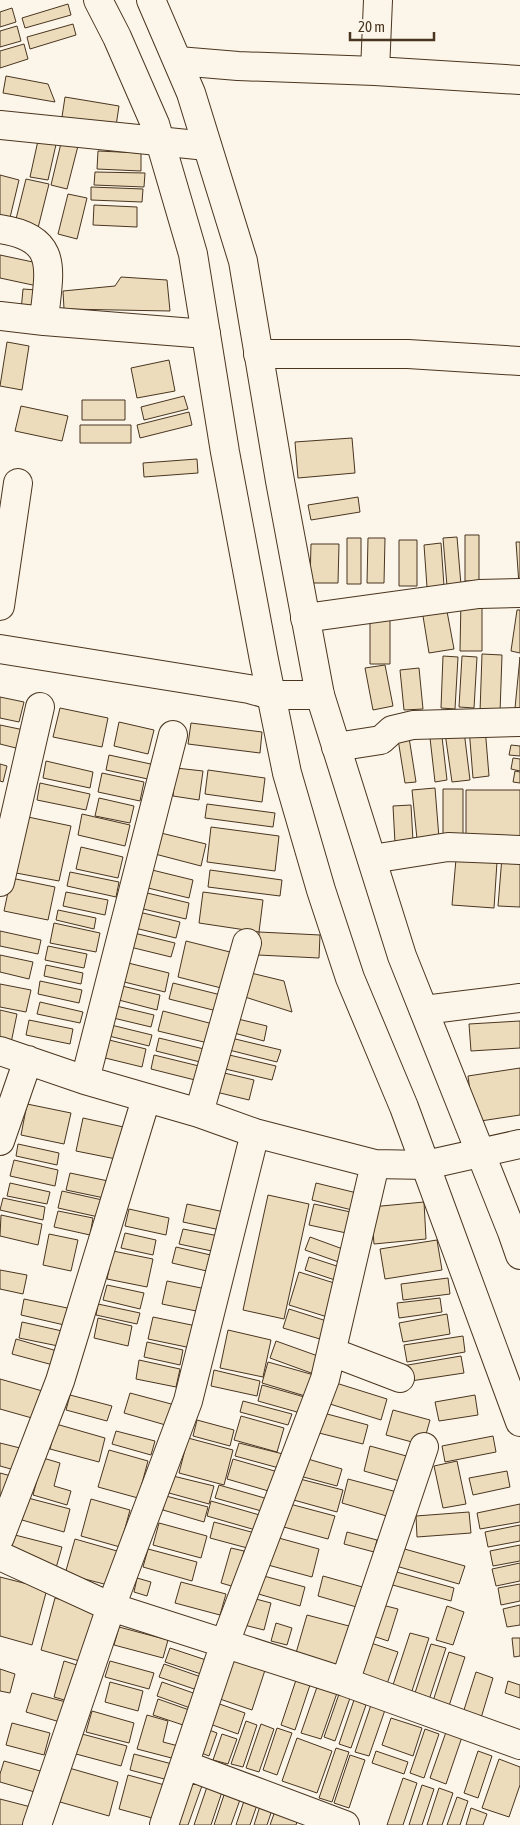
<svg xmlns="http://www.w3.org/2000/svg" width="520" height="1825" font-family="'Asap Condensed',sans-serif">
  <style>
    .building { fill: #ecdcbc; stroke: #4a3520 }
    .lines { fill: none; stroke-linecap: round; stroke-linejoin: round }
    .minor-casing { stroke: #4a3520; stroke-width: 30 }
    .major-casing { stroke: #4a3520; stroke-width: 30 }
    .minor { stroke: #fbf6e9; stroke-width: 28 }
    .major { stroke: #fbf6e9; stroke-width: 28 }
  </style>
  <rect width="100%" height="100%" fill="#fbf6e9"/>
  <path class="building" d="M68,4L71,15L25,28L22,18Z
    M12,8L16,22L0,27V12Z
    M73,24L76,35L30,49L27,37Z
    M17,26L21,41L0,47V31Z
    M24,44L28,59L0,68V51Z
    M6,76L48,84L55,102L3,93Z
    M65,97L119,106L116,126L62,117Z
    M39,136L57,140L48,180L30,177Z
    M62,139L79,142L67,189L51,185Z
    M98,151L141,153V171L97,169Z
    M95,172L145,173L144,187L94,185Z
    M0,175L19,180L8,226L0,224Z
    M26,179L49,184L37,232L14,227Z
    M91,187L143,189L142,202L91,200Z
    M68,194L87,198L77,239L58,234Z
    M94,205L137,207V227L93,225Z
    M0,255L47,265L42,287L0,278Z
    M121,277L167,280L170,311L64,309L63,291L115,286Z
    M23,289L37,290L35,313L21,311Z
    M7,342L29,346L22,390L0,386Z
    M169,360L175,391L137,398L131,368Z
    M184,396L188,409L144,420L141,407Z
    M82,400H125V420H82Z
    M21,406L68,416L62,441L15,431Z
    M189,412L192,425L140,438L137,425Z
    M80,425H131V443H80Z
    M352,438L355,473L298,478L295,442Z
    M197,459L198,473L144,477L143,463Z
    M358,497L360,512L311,520L308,505Z
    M465,535H479V581H465Z
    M457,537L461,585L447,586L443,538Z
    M347,538H361V584H347Z
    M368,538H385L384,583H367Z
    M399,540H417V586H399Z
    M516,542H520V585H519Z
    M441,543L444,586L427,587L424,545Z
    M311,544H339L338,583H310Z
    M461,599L482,600V651H460Z
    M446,606L454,649L429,653L422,610Z
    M370,610L390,611V664H370Z
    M517,610H520V653L511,651Z
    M482,654L502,655L500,713L480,712Z
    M443,656L458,657L455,709L441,708Z
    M462,656L477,657L474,708L459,707Z
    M520,657V708H515Z
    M385,665L393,706L373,710L365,668Z
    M419,668L423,709L404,710L400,670Z
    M0,697L24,702L19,722L0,718Z
    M60,708L108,718L102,747L53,737Z
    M119,722L154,730L148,754L114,746Z
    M191,723L262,732L260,753L188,744Z
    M0,725L24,730L20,749L0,744Z
    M485,727L489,776L473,778L469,728Z
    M408,731L416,782L405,783L397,733Z
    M464,731L470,780L452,782L445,733Z
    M442,737L447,780L435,782L430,738Z
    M511,745L520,746V756L509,755Z
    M109,755L160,766L157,781L106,770Z
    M513,758L520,759V771L511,769Z
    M46,761L93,772L90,788L43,778Z
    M0,764L7,766L3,782L0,781Z
    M176,768L203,771L199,800L173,796Z
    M208,770L265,778L262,802L205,794Z
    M515,771L520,772V783L513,782Z
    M102,773L144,782L140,801L98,792Z
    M40,783L90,794L86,810L37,800Z
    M435,788L439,838L417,839L412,790Z
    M443,789H463V838H443Z
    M466,790H520V842L466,841Z
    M99,798L134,806L130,823L95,816Z
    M207,804L275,813L273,827L205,818Z
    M411,805L413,841L395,843L393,806Z
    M82,814L130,825L125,846L78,835Z
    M28,817L71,826L59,881L16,873Z
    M211,827L279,836L275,871L207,862Z
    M161,833L206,844L201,866L155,854Z
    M81,847L123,857L118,878L76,869Z
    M502,857L520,858V907L498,906Z
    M456,859L497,862L494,908L452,905Z
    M148,869L193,880L189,898L144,887Z
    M210,870L282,880L280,896L208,887Z
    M70,872L119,882L116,897L67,886Z
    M11,878L55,887L48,920L4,911Z
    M66,892L108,900L105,915L63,906Z
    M143,892L189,903L186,919L139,908Z
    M203,892L263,900L259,932L199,923Z
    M58,910L96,918L94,929L56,920Z
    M139,912L180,922L176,938L135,928Z
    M54,923L100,933L96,952L50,943Z
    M0,931L41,940L38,954L0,946Z
    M259,932L320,935L319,958L258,955Z
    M134,933L175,943L171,957L130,947Z
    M186,941L238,954L229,990L178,977Z
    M48,946L87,954L84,968L45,960Z
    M0,955L33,962L29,979L0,972Z
    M120,961L169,973L165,992L116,980Z
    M46,965L83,973L81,984L44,976Z
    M251,973L284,981L292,1012L245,997Z
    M40,981L82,990L79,1003L38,994Z
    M173,983L221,995L217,1011L169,999Z
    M0,984L31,990L26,1012L0,1007Z
    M118,985L160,995L157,1010L115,999Z
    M40,1002L83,1012L80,1023L37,1014Z
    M108,1004L154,1015L151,1027L105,1016Z
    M0,1010L17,1014L11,1043L0,1041Z
    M163,1011L213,1024L208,1043L158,1031Z
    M238,1019L267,1026L264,1041L234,1033Z
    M29,1020L73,1029L70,1044L26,1035Z
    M520,1021V1048L471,1051L469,1024Z
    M107,1024L152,1035L149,1046L105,1035Z
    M101,1038L146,1049L142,1067L97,1056Z
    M159,1038L208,1050L204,1063L156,1051Z
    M231,1038L281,1050L277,1062L229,1050Z
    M225,1054L276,1066L272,1080L221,1068Z
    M154,1055L203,1067L199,1081L151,1069Z
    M520,1068V1115L474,1122L468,1076Z
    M220,1072L254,1080L249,1100L216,1092Z
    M27,1104L71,1113L64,1144L21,1135Z
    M83,1118L128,1128L121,1160L76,1151Z
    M18,1144L59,1153L57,1165L16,1156Z
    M14,1160L58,1170L55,1186L10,1176Z
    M70,1173L113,1182L109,1199L66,1190Z
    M10,1183L50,1192L47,1204L7,1196Z
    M316,1183L357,1193L352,1210L312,1200Z
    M62,1191L107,1201L103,1218L58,1208Z
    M268,1195L309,1204L284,1319L243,1310Z
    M3,1198L45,1207L43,1220L0,1210Z
    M424,1202L426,1239L374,1244L371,1207Z
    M187,1204L229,1213L225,1231L183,1222Z
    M314,1204L355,1213L351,1234L309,1225Z
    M129,1209L169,1218L166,1235L125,1226Z
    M58,1211L93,1218L90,1235L54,1227Z
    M1,1215L42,1224L38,1245L0,1236Z
    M183,1229L224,1237L221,1253L179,1244Z
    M125,1233L156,1240L153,1255L121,1248Z
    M49,1234L78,1240L71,1271L43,1265Z
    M310,1237L351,1252L347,1265L305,1250Z
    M437,1240L442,1270L385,1279L380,1249Z
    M176,1247L215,1256L211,1272L172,1263Z
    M113,1251L153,1259L147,1287L107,1279Z
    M309,1257L346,1269L341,1282L305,1270Z
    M0,1270L27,1275L23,1294L0,1289Z
    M299,1272L347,1287L337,1320L289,1305Z
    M448,1278L450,1294L403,1300L401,1284Z
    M167,1281L211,1290L206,1313L162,1304Z
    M107,1285L144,1293L140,1309L103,1300Z
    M440,1298L442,1312L399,1318L397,1303Z
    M24,1299L77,1310L73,1327L21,1315Z
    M98,1304L140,1313L137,1324L96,1315Z
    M289,1309L336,1324L330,1342L283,1328Z
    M447,1314L450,1334L403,1342L399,1323Z
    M153,1317L201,1327L196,1349L148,1339Z
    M98,1318L132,1326L128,1346L94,1338Z
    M22,1322L71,1333L68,1348L19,1338Z
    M228,1330L271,1340L263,1377L220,1368Z
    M463,1336L465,1352L407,1362L404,1345Z
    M16,1339L57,1351L53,1365L12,1354Z
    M276,1341L329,1360L322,1377L270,1358Z
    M147,1342L183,1350L180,1365L144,1357Z
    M461,1356L464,1373L404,1382L402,1366Z
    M139,1360L180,1369L176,1387L136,1379Z
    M268,1362L321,1377L315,1399L262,1383Z
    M214,1370L260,1381L257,1396L211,1386Z
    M0,1379L46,1392L39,1420L0,1409Z
    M336,1383L387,1399L381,1420L330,1404Z
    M262,1385L308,1398L304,1414L258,1401Z
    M130,1393L175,1405L169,1426L124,1413Z
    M70,1395L112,1406L107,1421L66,1410Z
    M475,1395L478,1415L439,1421L435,1402Z
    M243,1401L292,1414L288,1425L240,1412Z
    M393,1410L430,1420L423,1445L386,1435Z
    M316,1411L368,1425L363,1444L311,1431Z
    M241,1416L284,1428L277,1452L234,1440Z
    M197,1420L234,1430L230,1446L193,1436Z
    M56,1424L105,1438L99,1462L50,1449Z
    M116,1431L155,1441L151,1455L112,1444Z
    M493,1436L496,1452L445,1462L442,1446Z
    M188,1438L233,1450L224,1485L179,1473Z
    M0,1443L24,1449L18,1471L0,1466Z
    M239,1443L283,1454L279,1468L235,1456Z
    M370,1446L410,1457L403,1482L364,1471Z
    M109,1450L148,1461L138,1498L98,1487Z
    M301,1457L342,1469L337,1486L296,1475Z
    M43,1458L60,1463L54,1486L71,1491L67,1505L33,1495Z
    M233,1459L278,1472L272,1492L227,1479Z
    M457,1461L466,1504L443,1508L434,1466Z
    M507,1471L510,1487L473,1495L469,1478Z
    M0,1473L15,1477L0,1503Z
    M173,1476L214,1486L209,1504L169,1493Z
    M296,1478L343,1490L337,1512L290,1499Z
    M348,1479L397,1492L390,1517L342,1503Z
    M219,1485L268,1499L265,1512L215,1498Z
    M166,1496L208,1507L204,1522L163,1510Z
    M28,1498L70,1509L64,1532L22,1520Z
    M91,1499L130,1510L120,1547L81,1536Z
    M211,1501L263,1516L259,1531L207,1516Z
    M286,1503L335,1516L328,1539L280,1526Z
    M520,1504V1522L480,1529L477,1513Z
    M469,1512L471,1533L417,1537L416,1516Z
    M214,1522L255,1533L251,1549L210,1538Z
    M159,1523L207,1536L201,1558L153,1545Z
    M520,1525V1541L488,1547L485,1532Z
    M347,1532L377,1540L374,1552L344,1544Z
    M15,1535L62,1547L56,1568L9,1555Z
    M275,1537L319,1549L312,1577L268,1565Z
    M75,1539L117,1551L108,1585L65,1574Z
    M520,1545V1561L493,1566L490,1551Z
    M231,1548L244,1551L235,1587L221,1583Z
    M401,1548L465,1566L459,1584L396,1566Z
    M148,1549L197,1562L192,1581L143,1567Z
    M520,1563V1581L496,1586L492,1569Z
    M393,1571L454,1588L451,1601L389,1584Z
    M260,1575L305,1587L300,1606L255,1593Z
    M323,1576L366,1588L360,1608L318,1596Z
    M0,1577L47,1589L32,1645L0,1636Z
    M137,1578L151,1582L147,1596L134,1592Z
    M181,1582L226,1594L220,1615L175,1603Z
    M520,1584V1601L501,1605L498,1588Z
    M55,1598L97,1609L83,1662L41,1650Z
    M252,1598L271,1603L264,1630L244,1625Z
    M382,1605L398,1609L388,1641L373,1636Z
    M520,1605V1625L507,1627L503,1609Z
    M447,1606L464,1612L453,1645L436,1640Z
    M307,1615L349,1626L338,1665L296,1653Z
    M276,1623L292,1628L287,1645L271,1641Z
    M119,1627L168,1640L163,1658L114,1645Z
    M410,1633L429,1638L411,1694L392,1688Z
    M512,1638H520V1656L514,1657Z
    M365,1641L398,1652L387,1684L355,1673Z
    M431,1644L446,1648L429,1700L414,1696Z
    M170,1648L212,1662L207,1676L165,1662Z
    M233,1652L267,1664L252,1710L217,1698Z
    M449,1652L465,1657L449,1706L433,1701Z
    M64,1661L80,1666L71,1702L54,1697Z
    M110,1661L154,1673L149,1689L105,1677Z
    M164,1664L204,1678L200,1691L159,1677Z
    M0,1669L15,1674L10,1693L0,1691Z
    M476,1672L493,1678L481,1718L463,1713Z
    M296,1680L310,1685L295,1730L281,1725Z
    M508,1681L520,1685V1698L505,1693Z
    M110,1682L143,1691L138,1711L105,1702Z
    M162,1682L199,1695L193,1709L157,1696Z
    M317,1687L337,1693L321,1739L301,1733Z
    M32,1693L66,1702L60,1722L26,1712Z
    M339,1694L350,1698L335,1741L324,1737Z
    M158,1699L195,1712L189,1727L153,1715Z
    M354,1700L366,1705L351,1748L339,1744Z
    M214,1702L245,1713L238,1734L207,1723Z
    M371,1705L385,1710L369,1756L355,1752Z
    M92,1711L134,1723L129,1743L86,1732Z
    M147,1715L168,1721L163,1742L186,1748L183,1761L137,1749Z
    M391,1718L422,1728L413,1756L382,1745Z
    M246,1721L257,1725L243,1767L231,1764Z
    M12,1723L50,1733L44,1755L6,1745Z
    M261,1724L274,1729L259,1772L246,1768Z
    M204,1728L217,1733L209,1756L196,1751Z
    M277,1728L292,1733L277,1775L263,1770Z
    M425,1729L439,1734L424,1778L410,1773Z
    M446,1732L462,1737L446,1784L430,1778Z
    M82,1734L127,1746L121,1766L76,1754Z
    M222,1734L237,1739L228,1764L213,1760Z
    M297,1738L332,1751L317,1793L282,1781Z
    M336,1748L349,1752L332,1802L319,1798Z
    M376,1751L408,1762L404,1774L372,1763Z
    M478,1751L492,1756L478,1798L464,1793Z
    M134,1754L176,1765L172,1781L130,1770Z
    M350,1755L365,1760L349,1808L334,1803Z
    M499,1759L520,1767V1785L509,1817L482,1808Z
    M4,1761L44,1772L38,1793L0,1782V1774Z
    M69,1768L118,1782L109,1816L60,1802Z
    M128,1775L172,1787L163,1821L119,1809Z
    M186,1777L203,1783L188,1825H178Z
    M403,1778L417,1783L403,1825H387Z
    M209,1781L224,1786L211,1825H194Z
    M422,1785L434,1789L422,1825H409Z
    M439,1788L453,1793L442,1825H427Z
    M226,1789L242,1794L231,1825H214Z
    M457,1797L468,1801L460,1825H447Z
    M0,1799L31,1807L26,1825H0Z
    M244,1801L257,1805L250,1825H236Z
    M260,1806L272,1810L267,1825H254Z
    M471,1808L487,1814L483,1825H466Z
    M275,1811L298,1819L296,1825H270Z"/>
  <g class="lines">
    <defs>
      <path id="minor" d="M178,61L238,66L375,71L520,80
        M375,71L378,0
        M0,125L207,146
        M0,229C62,238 48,273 44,321
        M0,316L44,321L206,334
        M258,354H408L520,361
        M0,606L18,483
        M305,618L479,594L520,593
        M0,649L249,689L271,695H320
        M336,747L381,740L392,730L413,725L520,722
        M372,859L448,847L520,850
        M0,882L40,707
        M424,1010L520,998
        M0,1051L85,1080L199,1113L255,1133L375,1164L426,1165L520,1144
        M85,1080L173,735
        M199,1113L247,943
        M0,1141L28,1060
        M332,1352L400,1378
        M0,1537L60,1381L146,1099
        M0,1556L111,1607L345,1682L520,1745
        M345,1682L424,1447
        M185,1765L345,1825
        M37,1825L111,1607L188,1401L255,1133
        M164,1825L225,1643L325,1379L375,1164"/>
      <path id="major" d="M98,0L117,37L155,124L193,254L225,452L264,660L287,773L321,890L350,978L404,1107L520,1422
        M151,0L191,93L243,261L280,481L320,695L402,956L512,1232L520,1255"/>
    </defs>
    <use href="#minor" class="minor-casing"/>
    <use href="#major" class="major-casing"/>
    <use href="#minor" class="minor"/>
    <use href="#major" class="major"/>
  </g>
  <path d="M350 32v8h84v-8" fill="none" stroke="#4a3520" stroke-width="2.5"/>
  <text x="358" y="32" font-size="15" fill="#4a3520" stroke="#fbf6e9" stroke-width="4" paint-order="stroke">20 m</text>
</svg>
